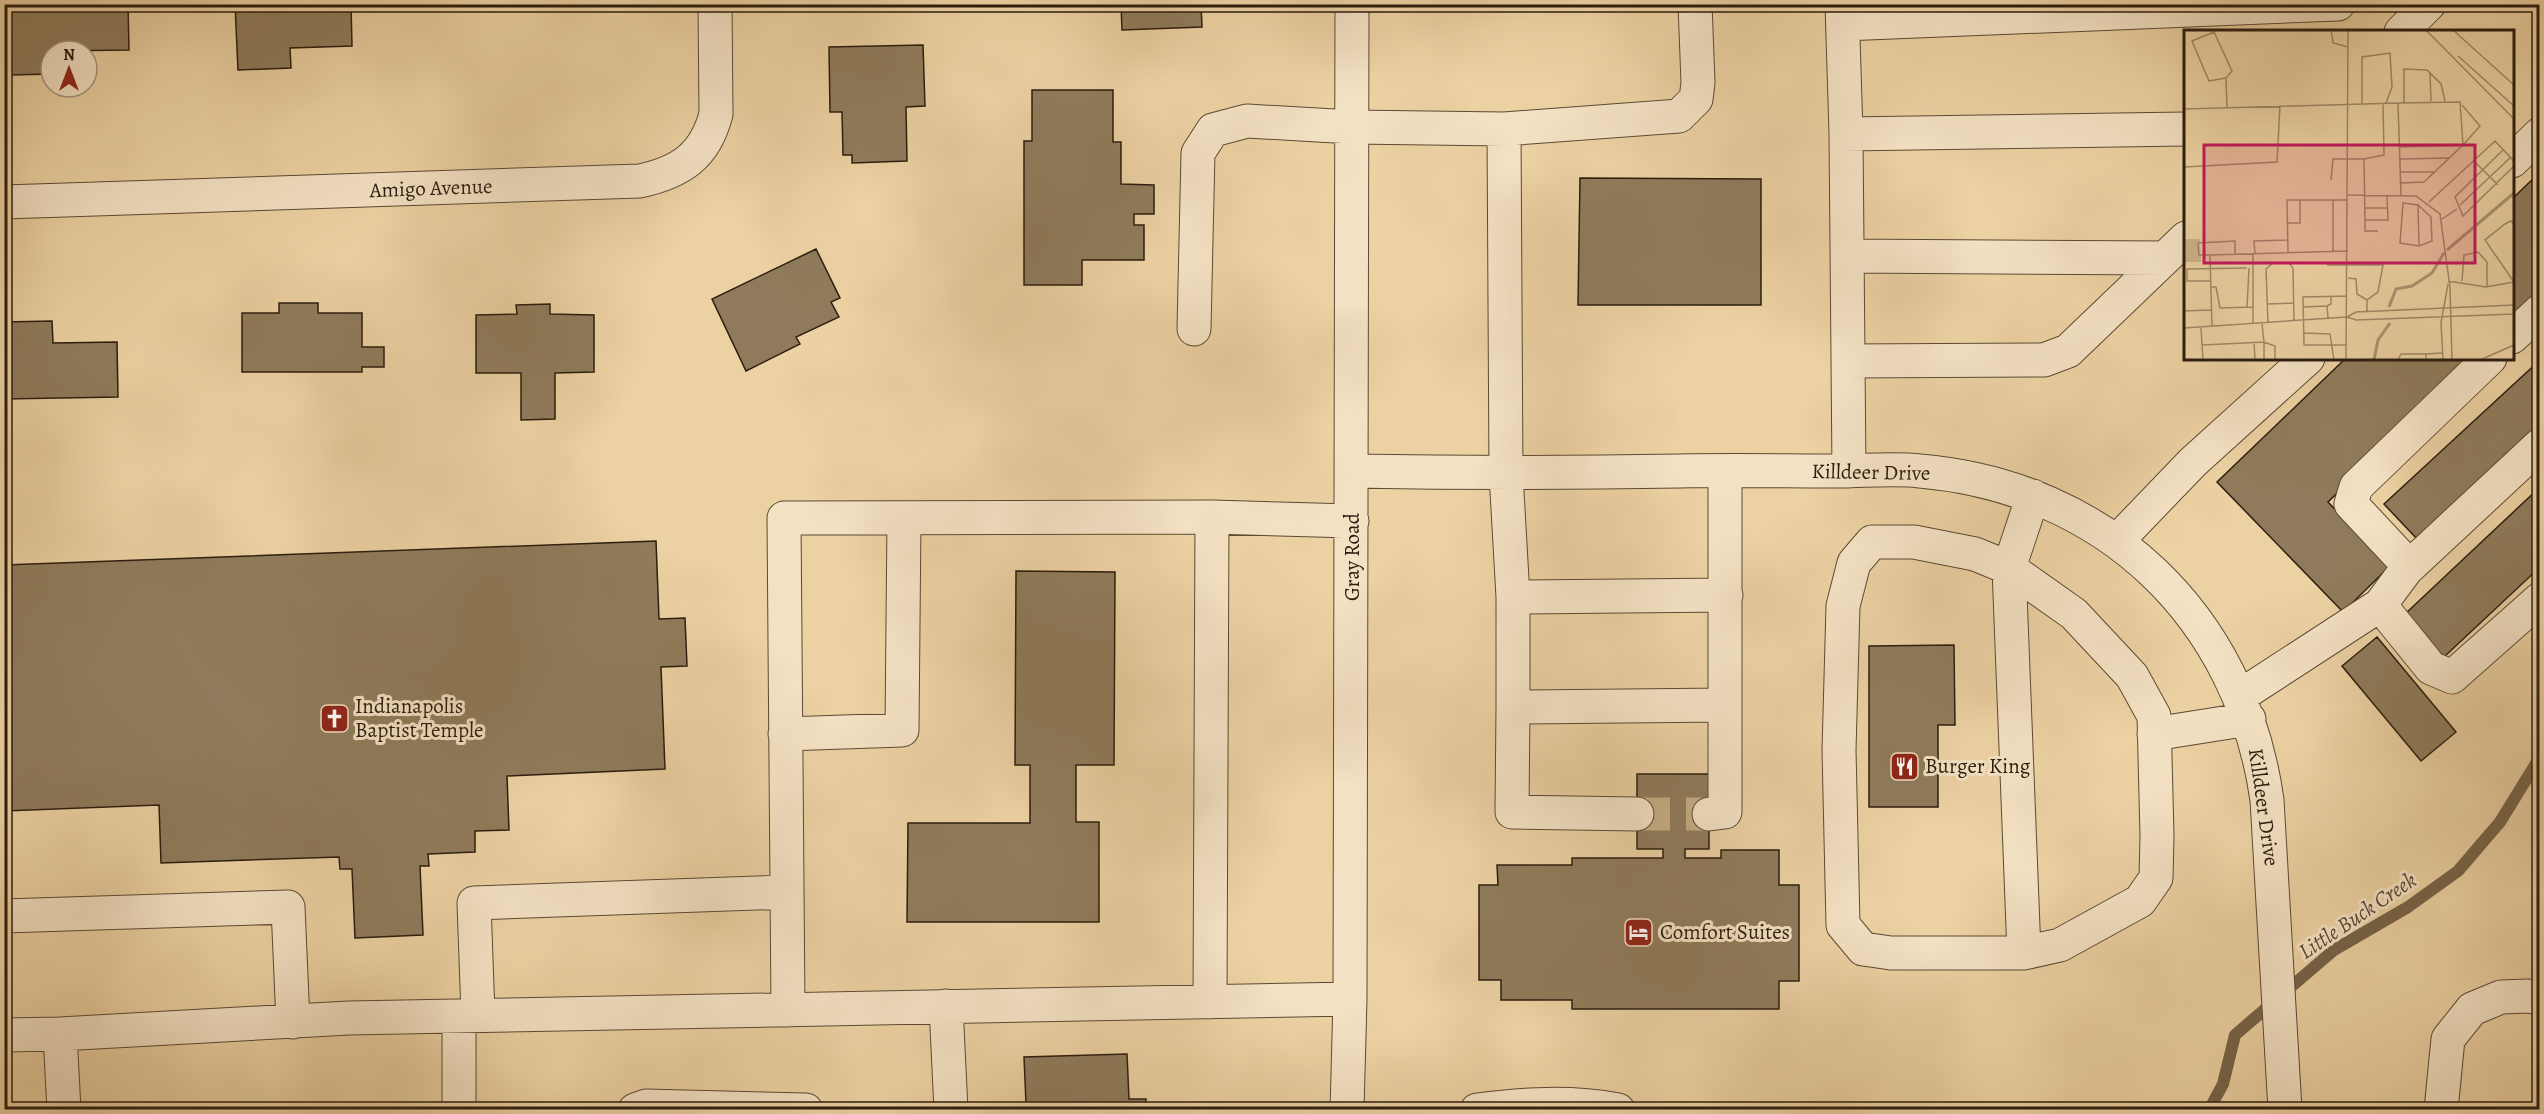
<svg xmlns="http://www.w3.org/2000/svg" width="2544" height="1114" font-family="Alegreya,serif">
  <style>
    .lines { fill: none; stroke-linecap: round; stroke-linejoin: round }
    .stream { stroke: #776449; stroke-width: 12 }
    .building { fill: #8f7b5b; stroke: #2b1d0f; stroke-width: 1.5 }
    .minor-tunnel { stroke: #c5ad85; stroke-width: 33; stroke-dasharray: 33 16; stroke-linecap: butt }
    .minor-casing { stroke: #5b4a34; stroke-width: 35 }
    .minor { stroke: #f3e1c3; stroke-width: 33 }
    .labels { text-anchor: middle; stroke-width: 6; stroke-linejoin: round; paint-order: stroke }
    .street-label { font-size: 21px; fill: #2b1d0f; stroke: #f3e1c3 }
    .poi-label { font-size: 21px; fill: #2b1d0f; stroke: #f3e1c3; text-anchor: start }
    .water-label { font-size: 22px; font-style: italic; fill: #574731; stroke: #f3e1c3 }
    .inset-river { fill: none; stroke: #aa9470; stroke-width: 3 }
    .inset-road { fill: none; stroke: #9f8967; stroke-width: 1.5 }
    .view { fill: #c2185b; fill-opacity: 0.15; stroke: #c2185b; stroke-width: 3 }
    .inset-edge { fill: none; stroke: #2b1d0f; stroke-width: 3 }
  </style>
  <rect width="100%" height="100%" fill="#ecd1a2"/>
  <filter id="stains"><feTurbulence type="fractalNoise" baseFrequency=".00333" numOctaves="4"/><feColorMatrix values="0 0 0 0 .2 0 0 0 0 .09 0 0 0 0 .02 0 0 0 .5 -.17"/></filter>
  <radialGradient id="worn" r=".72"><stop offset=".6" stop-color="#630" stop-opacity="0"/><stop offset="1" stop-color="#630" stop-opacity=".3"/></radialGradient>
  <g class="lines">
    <path class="stream" d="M2209,1110L2223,1084L2235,1035L2334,950L2408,907L2458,871L2500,822L2540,757"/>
  </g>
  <path class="building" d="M9,4H128L129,50L51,51V74L11,75Z
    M235,4H351L352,46L290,48L291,68L238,70Z
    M1121,4H1201L1202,27L1122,30Z
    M923,45L925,106L906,107L907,161L852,163V155H843L842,112H830L829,47Z
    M1032,90H1113V142H1121V184L1154,185V214H1134V225H1144V260H1082V285H1024V141H1032Z
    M2535,177L2540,182V298L2512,324V199Z
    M1580,178L1761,179V305H1578Z
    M816,249L840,298L831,302L839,317L796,337L800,344L746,371L712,299Z
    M279,303H318V313H362V347H384V367H362V372H242V313H279Z
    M550,304V314L594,315V372L555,373V419L521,420V373H476V315L517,314L516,305Z
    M52,321L53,343L117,342L118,397L4,399V322Z
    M2346,358H2477L2328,502L2390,566L2343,612L2217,482Z
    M2540,360V429L2418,540L2384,504Z
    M2540,487V567L2444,657L2404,615Z
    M656,541L659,619L685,618L687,666L661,667L665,769L507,776L509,830L475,831V852L428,854L429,866H420L423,935L355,938L352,869H340L339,857L161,863L159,805L4,811V565Z
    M1016,571L1115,572L1114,765H1076V822H1099V922H907L908,823H1030V765H1015Z
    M2377,637L2456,732L2421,761L2342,666Z
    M1954,645L1955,725H1938V807H1869V646Z
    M1637,774H1709V849H1685V858H1721V850H1779V885H1799V981H1779V1009H1572V1000H1501V980H1479V885H1498L1497,865H1572V858H1663V849H1637Z
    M1127,1054L1129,1099H1146V1110H1016V1104H1026L1024,1057Z"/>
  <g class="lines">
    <path class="minor-tunnel" d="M1637,814H1709"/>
    <defs>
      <path id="minor" d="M1842,4L1846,134L1849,471
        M1843,24L2338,4
        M2401,32L2429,4
        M1504,129L1679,116L1696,99L1698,83L1695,4
        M1846,134L2186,129
        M2512,161L2540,134
        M4,202L640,181C681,172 705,156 716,114L715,4
        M1847,256L2165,258
        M1194,329L1198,153L1213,130L1247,121L1352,127L1504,129L1506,474L1513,597V707L1725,705V471
        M2512,337L2540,311
        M1848,361L2044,360L2068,351L2186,238
        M1352,471C1461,473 1570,473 1680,471C1733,470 1785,471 1838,471C1865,471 1893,468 1920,471C2106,487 2241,616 2267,800L2285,1110
        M2117,541L2193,462L2308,358
        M1872,542H1914L1975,554L2009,568L2074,614L2132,676L2154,716L2157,836L2156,878L2140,901L2060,945L2024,953H1891L1863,949L1843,925L1839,750L1843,606L1854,563Z
        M2408,568L2540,445
        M1513,597L1726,595
        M2380,605L2431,668L2452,677L2540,599
        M2240,696L2380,605L2409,566L2351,504L2356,487L2490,358
        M1513,707L1512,812L1637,814
        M785,734L902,730L904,518
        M2154,734L2249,719
        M1709,814L1725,812V705
        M4,916L288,907L293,1022
        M2024,953L2009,568L2033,496
        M1210,1002L1212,517L1352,521
        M946,1006L951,1110
        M788,1010L784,518L1212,517
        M478,1015L474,903L787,892
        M459,1016V1110
        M4,1035L60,1034
        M64,1110L60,1034L349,1018L1350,999
        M635,1110L646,1106L806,1110
        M1347,1110L1350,999L1352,4
        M1477,1110C1524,1104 1570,1101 1618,1110
        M2441,1110L2448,1039L2472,1009L2501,997L2528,996L2540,998"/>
    </defs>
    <use href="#minor" class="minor-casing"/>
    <use href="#minor" class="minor"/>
  </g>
  <defs>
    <symbol id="church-square" viewBox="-11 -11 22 22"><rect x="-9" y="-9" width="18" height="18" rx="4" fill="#8f2418" stroke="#f3e1c3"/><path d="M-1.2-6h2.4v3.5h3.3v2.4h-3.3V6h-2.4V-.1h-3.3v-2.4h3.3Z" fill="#fff"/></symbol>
    <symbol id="restaurant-square" viewBox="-11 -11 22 22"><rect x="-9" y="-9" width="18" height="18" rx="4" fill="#8f2418" stroke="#f3e1c3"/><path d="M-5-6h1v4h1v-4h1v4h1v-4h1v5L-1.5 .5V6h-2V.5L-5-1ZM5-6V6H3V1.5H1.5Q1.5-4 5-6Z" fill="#fff"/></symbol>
    <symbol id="hotel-square" viewBox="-11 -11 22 22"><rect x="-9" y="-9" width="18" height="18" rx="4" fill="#8f2418" stroke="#f3e1c3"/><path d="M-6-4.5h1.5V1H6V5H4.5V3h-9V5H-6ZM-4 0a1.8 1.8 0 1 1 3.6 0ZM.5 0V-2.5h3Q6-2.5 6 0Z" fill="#fff"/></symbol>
  </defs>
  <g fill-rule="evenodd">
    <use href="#church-square" x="318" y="702" width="33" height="33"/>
    <use href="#restaurant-square" x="1888" y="750" width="33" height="33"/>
    <use href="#hotel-square" x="1622" y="916" width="33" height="33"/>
  </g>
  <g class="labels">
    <g class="street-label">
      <text transform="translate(431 188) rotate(-2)" y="7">Amigo Avenue</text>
      <text transform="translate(1871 472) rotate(1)" y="7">Killdeer Drive</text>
      <text transform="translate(1352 557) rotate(-90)" y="7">Gray Road</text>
      <text transform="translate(2264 807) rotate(82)" y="7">Killdeer Drive</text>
    </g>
    <g class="poi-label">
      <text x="355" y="713">Indianapolis<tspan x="355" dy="24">Baptist Temple</tspan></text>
      <text x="1925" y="773">Burger King</text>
      <text x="1660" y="939">Comfort Suites</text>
    </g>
    <g class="water-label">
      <text transform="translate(2357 915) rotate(-34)" y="8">Little Buck Creek</text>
    </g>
  </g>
  <g transform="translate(2184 30)">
    <rect width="330" height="330" fill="#ecd1a2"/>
    <path d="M0,209H16L17,232H0Z" fill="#cbb289"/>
    <path class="inset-river" d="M263,220L330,163M205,277L212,259L228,256L248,243L260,223M190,330L194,310L206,293"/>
    <path class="inset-road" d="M147,0L149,13L164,17M242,0L330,89M269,0L330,55M274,26L330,76M246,43L247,71M42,48L25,51L8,11L30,2L48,41L42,48L43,77M178,73V27L206,23L208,57L202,73M220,73V39L243,40L257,54L261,71M0,79L214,73M216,117L279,115L296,96L278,75M320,119L271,167L279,186L330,136M180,129L200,125L199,73M216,129L265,128M289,130L314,155M0,137L93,132L96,75M217,142H250M147,150L149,129H180L181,190H204L203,165M217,153L240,152L279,115L276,72L214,73L217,165M164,165L232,166L256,184L266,257L268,330M245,172L311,111L330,131M219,173L234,175L247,187L248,211L235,216L216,213ZM234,174L235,216M276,175L327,127M181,178H204M258,189L273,179M181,190V201H194M104,193H116V170M149,221V170H164M104,222L103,170H149M69,223V294M71,223L70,211L104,210M26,225H15L14,213L51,211V224M143,235H199L194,262L183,270V282M164,248L172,249L173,264L183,270M27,251H3V239L63,238M264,251L302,257L330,252M278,251L280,225L294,222L303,232V257M330,252L301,210L321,194L327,191L330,194M27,257H32L36,278L69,277M83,274L109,273M63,277L65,238M119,277L143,276M0,281L27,280M163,287L172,282L330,275M144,288L143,276L147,274V266M84,293L82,239L89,233H105L109,238L110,291M28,296L26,225L164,221M17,297L19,330M0,298L163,287L172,290L330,284M120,303L146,304L150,330M70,312L71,330M18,315L80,312L78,294M162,315H120L119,267L163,266M80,330V312L91,316V330M162,330L164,0M214,330L217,324H242M242,330V324L258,323M259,330L257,293L264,254M296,330L330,315"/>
    <path class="view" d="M20,115H291V233H20Z"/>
    <rect width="330" height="330" class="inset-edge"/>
  </g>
  <rect width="2544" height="1114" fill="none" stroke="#ecd1a2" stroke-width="24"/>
  <rect x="6" y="6" width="2532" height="1102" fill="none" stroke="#2b1d0f" stroke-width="3"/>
  <rect x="12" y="12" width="2520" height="1090" fill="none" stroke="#2b1d0f" stroke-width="1.5"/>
  <g transform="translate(69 69)"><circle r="28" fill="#f3e1c3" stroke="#a3937b" stroke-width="1.5"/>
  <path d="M0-4.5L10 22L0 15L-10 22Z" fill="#8f2418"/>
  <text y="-9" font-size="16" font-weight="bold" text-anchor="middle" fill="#2b1d0f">N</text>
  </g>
  <rect width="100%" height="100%" filter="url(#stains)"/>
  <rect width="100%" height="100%" fill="url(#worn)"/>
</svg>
